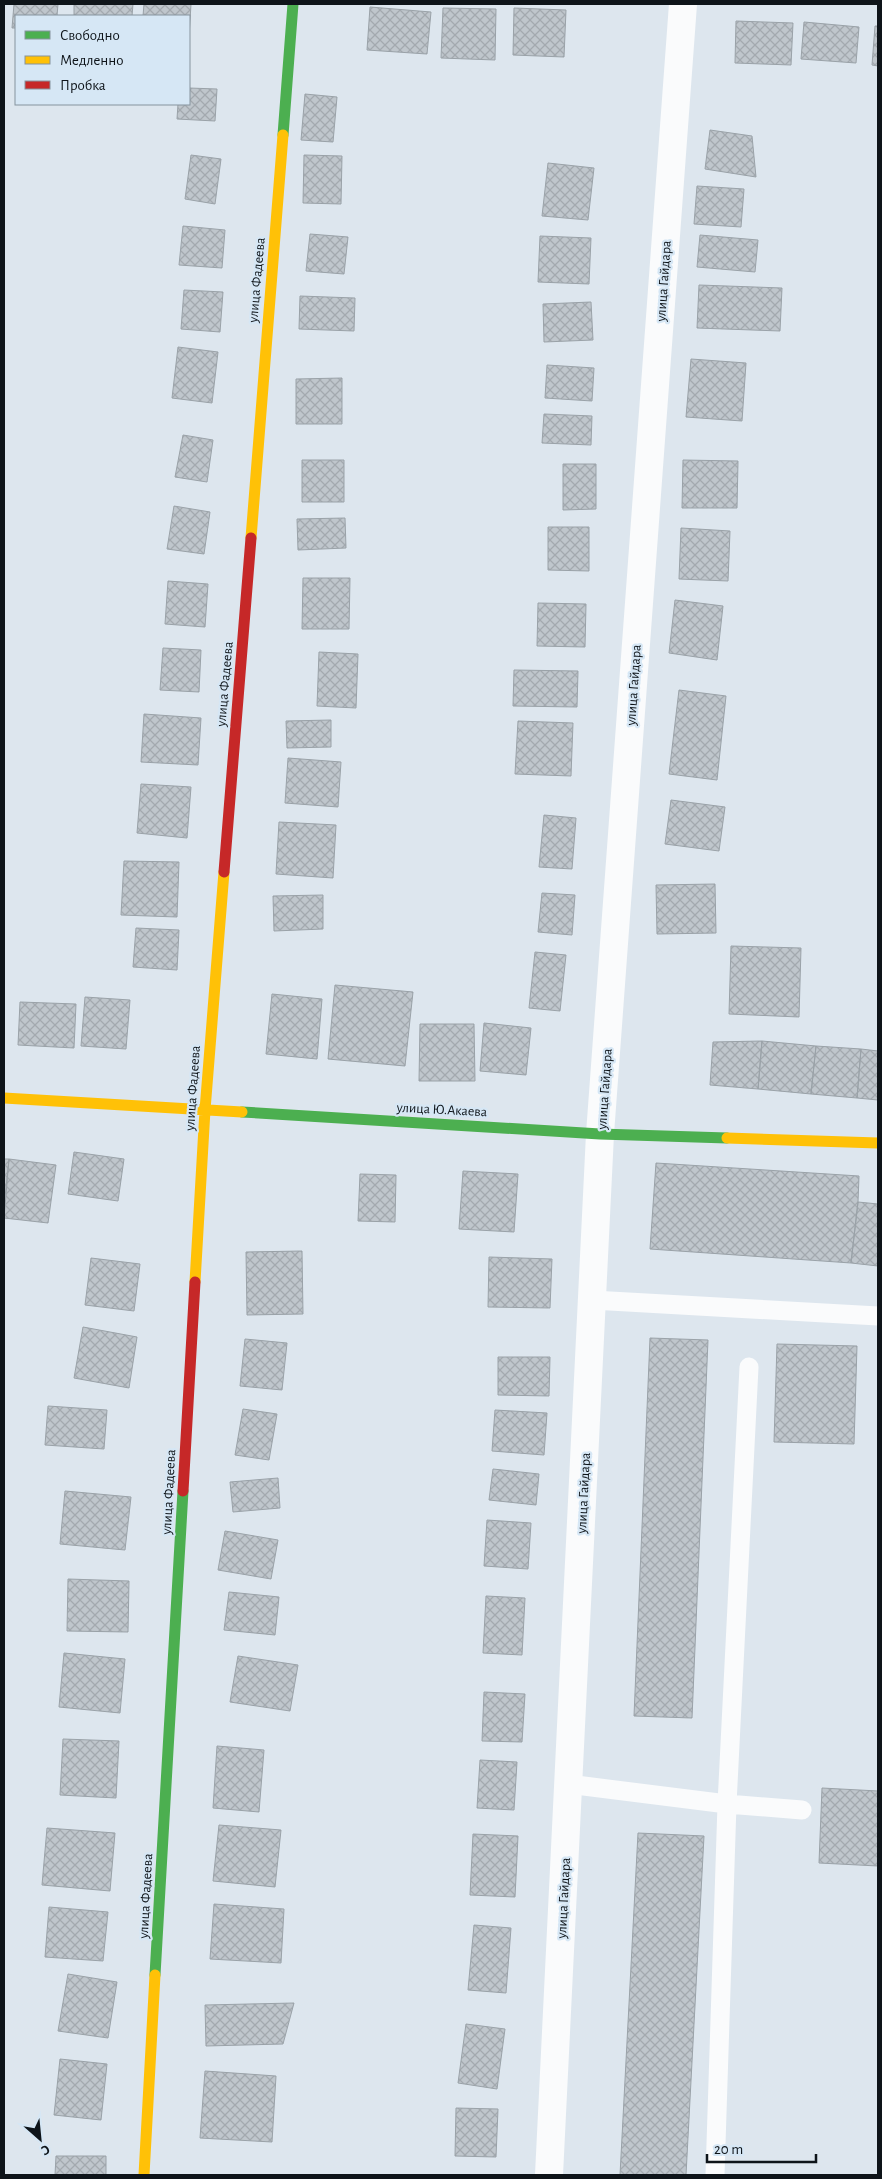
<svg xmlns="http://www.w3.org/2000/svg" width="882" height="2179" font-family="'Alegreya Sans',sans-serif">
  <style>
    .building { fill: url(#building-cross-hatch); stroke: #9aa2a8 }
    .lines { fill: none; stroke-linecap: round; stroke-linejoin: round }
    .lane { stroke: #fafbfc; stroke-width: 19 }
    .street { stroke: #fafbfc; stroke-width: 28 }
    .fast { stroke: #4caf50; stroke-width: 11 }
    .slow { stroke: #ffc107; stroke-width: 11 }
    .jam { stroke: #c62828; stroke-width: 11 }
    .labels { text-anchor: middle; stroke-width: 4.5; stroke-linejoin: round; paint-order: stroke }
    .street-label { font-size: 14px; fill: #0e1419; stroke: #d6e7f5 }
  </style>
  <defs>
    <pattern id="building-cross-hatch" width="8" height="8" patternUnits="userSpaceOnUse" patternTransform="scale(1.25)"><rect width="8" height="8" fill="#bfc6cc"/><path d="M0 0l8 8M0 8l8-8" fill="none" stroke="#a3a9af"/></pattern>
  </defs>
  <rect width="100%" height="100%" fill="#dde6ee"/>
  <path class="building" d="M14,4H58L57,16H16V28H12Z
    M74,4H133L132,16H74Z
    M144,4H191L189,37V16H143Z
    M370,7L431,12L427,54L367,50Z
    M443,8L496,9L495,60L441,58Z
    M514,8L566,10L564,57L513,55Z
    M736,21L793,23L791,65L735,63Z
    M804,22L859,27L856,63L801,59Z
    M875,26H878V66L872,65Z
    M189,88L217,89L215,121L177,119L178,104H189Z
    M305,94L337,97L333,142L301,140Z
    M710,130L752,136L756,177L705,169Z
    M191,155L221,159L215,204L185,199Z
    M304,155L342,156L341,204L303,203Z
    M548,163L594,168L588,220L542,216Z
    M697,186L744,189L741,227L694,224Z
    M183,226L225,230L222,268L179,265Z
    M310,234L348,237L344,274L306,271Z
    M700,235L758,240L755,272L697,267Z
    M540,236L591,238L589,284L538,282Z
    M699,285L782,288L780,331L697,328Z
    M184,290L223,292L220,332L181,329Z
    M300,296L355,298L354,331L299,329Z
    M591,302L593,340L544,342L543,304Z
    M178,347L218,352L212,403L172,398Z
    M691,359L746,363L742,421L686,417Z
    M547,365L594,368L592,401L545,398Z
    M342,378V424H296V379Z
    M544,414L592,416L591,445L542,443Z
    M183,435L213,440L207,482L175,477Z
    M302,460H344V502H302Z
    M683,460L738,461L737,508H682Z
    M563,464H596V509L563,510Z
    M174,506L210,512L204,554L167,549Z
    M345,518L346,548L298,550L297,519Z
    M548,527H589V571L548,570Z
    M681,528L730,531L728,581L679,579Z
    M303,578H350L349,629H302Z
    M168,581L208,584L205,627L165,624Z
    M675,600L723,606L717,660L669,653Z
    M538,603L586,604L585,647L537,646Z
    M163,648L201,650L199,692L160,690Z
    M319,652L358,654L356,708L317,706Z
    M514,670L578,671L577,707L513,706Z
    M679,690L726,696L717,780L669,774Z
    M144,714L201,718L198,765L141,762Z
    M331,720V747L287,748L286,721Z
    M518,721L573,723L571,776L515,774Z
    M288,758L341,762L338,807L285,803Z
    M141,784L191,787L187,838L137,833Z
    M671,800L725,807L719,851L665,844Z
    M544,815L576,818L572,869L539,867Z
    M279,822L336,825L333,878L276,874Z
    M124,861L179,862L177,917L121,915Z
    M715,884L716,933L657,934L656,885Z
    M542,893L575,895L572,935L538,932Z
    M323,895V929L274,931L273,896Z
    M136,928L179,930L177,970L133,967Z
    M731,946L801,948L799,1017L729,1014Z
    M535,952L566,955L560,1011L529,1008Z
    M335,985L413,992L405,1066L328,1059Z
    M272,994L322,999L317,1059L266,1054Z
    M85,997L130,1000L126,1049L81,1046Z
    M20,1002L76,1004L74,1048L18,1045Z
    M484,1023L531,1028L526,1075L480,1071Z
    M420,1024H474L475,1081H419Z
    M762,1041L816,1046L811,1094L758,1089Z
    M762,1041L758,1089L710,1085L713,1042Z
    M816,1046L861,1049L857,1098L811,1094Z
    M861,1049L878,1051V1100L857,1098Z
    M74,1152L124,1159L118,1201L68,1194Z
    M4,1159H9L4,1207Z
    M9,1159L56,1165L48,1223L4,1218Z
    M656,1163L859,1176L858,1202L851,1263L650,1249Z
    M463,1171L518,1174L514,1232L459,1229Z
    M360,1174L396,1175L395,1222L358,1221Z
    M858,1202L878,1204V1266L851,1263Z
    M302,1251L303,1314L247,1315L246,1252Z
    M489,1257L552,1259L550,1308L488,1307Z
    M91,1258L140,1264L134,1311L85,1305Z
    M83,1327L137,1337L129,1388L74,1378Z
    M650,1338L708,1340L692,1718L634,1716Z
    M245,1339L287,1343L282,1390L240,1386Z
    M777,1344L857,1346L854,1444L774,1442Z
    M498,1357H550L549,1396L498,1395Z
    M48,1406L107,1410L104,1449L45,1445Z
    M243,1409L277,1414L269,1460L235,1455Z
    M495,1410L547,1413L544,1455L492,1451Z
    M493,1469L539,1474L536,1505L489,1500Z
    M278,1478L280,1508L233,1512L230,1482Z
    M65,1491L131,1497L125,1550L60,1544Z
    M487,1520L531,1523L528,1569L484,1566Z
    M225,1531L278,1540L271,1579L218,1570Z
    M68,1579L129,1581L128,1632L67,1631Z
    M229,1592L279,1597L275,1635L224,1630Z
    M486,1596L525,1598L522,1655L483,1653Z
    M64,1653L125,1659L120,1713L59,1707Z
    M238,1656L298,1665L290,1711L230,1702Z
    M484,1692L525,1694L522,1742L482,1741Z
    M63,1739L119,1741L116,1798L60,1795Z
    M217,1746L264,1750L259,1812L213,1808Z
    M480,1760L517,1762L514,1810L477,1808Z
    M822,1788L878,1791V1866L819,1863Z
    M219,1825L281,1830L275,1887L213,1881Z
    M47,1828L115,1833L110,1891L42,1885Z
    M638,1833L704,1836L686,2175H620Z
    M473,1834L518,1836L515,1897L470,1895Z
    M214,1904L284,1909L281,1963L210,1959Z
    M49,1907L108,1912L103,1961L45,1957Z
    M474,1925L511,1928L506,1993L468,1990Z
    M68,1974L117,1982L108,2038L58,2031Z
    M294,2003L283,2044L206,2046L205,2005Z
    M466,2024L505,2029L497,2089L458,2083Z
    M60,2059L107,2064L101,2120L54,2115Z
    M205,2071L276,2076L272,2142L200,2138Z
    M456,2108L498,2109L496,2157L455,2156Z
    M56,2156H106V2175H55Z"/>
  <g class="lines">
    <path class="lane" d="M592,1300L878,1316
      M749,1367L727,1804L802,1810
      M568,1784L727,1804L715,2175"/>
    <path class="street" d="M549,2175L600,1134L683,4"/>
    <path class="fast" d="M283,135L293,4
      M242,1112L600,1134L727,1138
      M155,1975L183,1491"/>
    <path class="slow" d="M251,538L283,135
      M4,1098L242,1112
      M727,1138L878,1143
      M195,1282L205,1110L224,872
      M144,2175L155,1975"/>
    <path class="jam" d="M224,872L251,538
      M183,1491L195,1282"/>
  </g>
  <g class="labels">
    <g class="street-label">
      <text transform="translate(256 280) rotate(-85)" y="5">улица Фадеева</text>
      <text transform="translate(663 281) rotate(-86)" y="5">улица Гайдара</text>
      <text transform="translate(224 684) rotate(-85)" y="5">улица Фадеева</text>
      <text transform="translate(633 685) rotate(-86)" y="5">улица Гайдара</text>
      <text transform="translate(192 1088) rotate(-86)" y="5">улица Фадеева</text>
      <text transform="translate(604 1089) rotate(-86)" y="5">улица Гайдара</text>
      <text transform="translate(442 1109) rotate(3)" y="5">улица Ю.Акаева</text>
      <text transform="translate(168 1492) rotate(-87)" y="5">улица Фадеева</text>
      <text transform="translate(583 1493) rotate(-87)" y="5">улица Гайдара</text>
      <text transform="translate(145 1896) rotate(-87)" y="5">улица Фадеева</text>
      <text transform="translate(563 1898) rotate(-87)" y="5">улица Гайдара</text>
    </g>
  </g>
  <rect width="882" height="2179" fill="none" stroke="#0e1419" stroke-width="10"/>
  <rect x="15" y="15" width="175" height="90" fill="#d6e7f5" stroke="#86939d"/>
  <rect x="25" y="31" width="25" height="8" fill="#4caf50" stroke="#86939d"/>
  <text x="60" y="40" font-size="15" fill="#0e1419">Свободно</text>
  <rect x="25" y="56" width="25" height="8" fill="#ffc107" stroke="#86939d"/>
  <text x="60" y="65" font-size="15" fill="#0e1419">Медленно</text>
  <rect x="25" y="81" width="25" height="8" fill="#c62828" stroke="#86939d"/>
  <text x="60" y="90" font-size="15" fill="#0e1419">Пробка</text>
  <g transform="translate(40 2139) rotate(153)" stroke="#d6e7f5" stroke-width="4" paint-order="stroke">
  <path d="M0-4L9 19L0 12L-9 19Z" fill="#0e1419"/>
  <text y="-8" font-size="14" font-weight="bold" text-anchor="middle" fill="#0e1419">С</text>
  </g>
  <path d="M707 2154v8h109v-8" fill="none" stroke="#0e1419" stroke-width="2.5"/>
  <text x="714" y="2154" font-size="15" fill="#0e1419" stroke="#d6e7f5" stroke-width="4" paint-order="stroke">20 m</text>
</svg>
